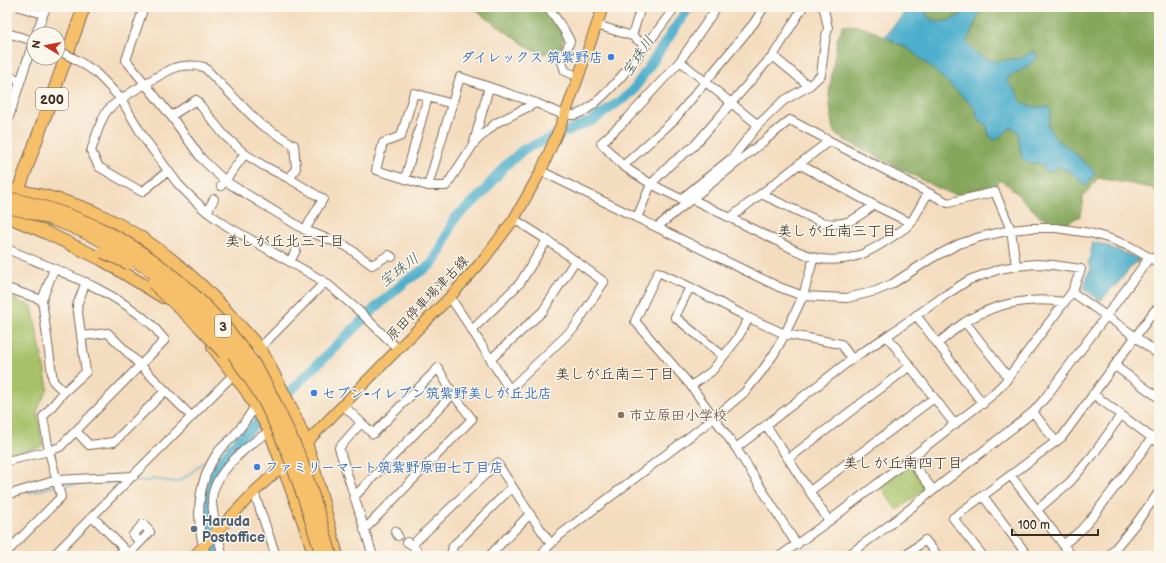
<svg xmlns="http://www.w3.org/2000/svg" width="1166" height="563" font-family="'Balsamiq Sans','Klee One',sans-serif">
  <style>
    .green { fill: #a6c167; stroke: #707642 }
    .forest { fill: #84a75c; stroke: #60683d }
    .water { fill: #4dafcc; stroke: #446c75 }
    .lines { fill: none; stroke-linecap: round; stroke-linejoin: round }
    .stream { stroke: #4dafcc; stroke-width: 1.5 }
    .river { stroke: #4dafcc; stroke-width: 10 }
    .minor-casing { stroke: #7c6856; stroke-width: 10 }
    .major-casing { stroke: #7c6856; stroke-width: 12 }
    .highway-casing { stroke: #7c6856; stroke-width: 14 }
    .minor { stroke: #fff; stroke-width: 8 }
    .major { stroke: #f6c06b; stroke-width: 10 }
    .highway { stroke: #f6c06b; stroke-width: 12 }
    .minor-bridge-casing { stroke: #7c6856; stroke-width: 10; stroke-linecap: butt }
    .highway-bridge-casing { stroke: #7c6856; stroke-width: 14; stroke-linecap: butt }
    .minor-bridge { stroke: #fff; stroke-width: 8 }
    .highway-bridge { stroke: #f6c06b; stroke-width: 12 }
    .shop-dot { fill: #3f7fe0; stroke: #fbf7ec; stroke-width: 1.5 }
    .education-dot { fill: #8d6e63; stroke: #fbf7ec; stroke-width: 1.5 }
    .service-dot { fill: #5c6f8a; stroke: #fbf7ec; stroke-width: 1.5 }
    .labels { text-anchor: middle; stroke-width: 3; stroke-linejoin: round; paint-order: stroke }
    .shield { fill: #fbf7ec; stroke: #75685c; stroke-width: 1 }
    .shield-label { font-size: 13px; font-weight: bold; fill: #3b2a1e }
    .shop-label { font-size: 14px; font-weight: bold; fill: #366cbe; stroke: #fbf7ec; text-anchor: start }
    .street-label { font-size: 14px; fill: #3b2a1e; stroke: #fbf7ec }
    .education-label { font-size: 14px; font-weight: bold; fill: #785e54; stroke: #fbf7ec; text-anchor: start }
    .service-label { font-size: 14px; font-weight: bold; fill: #4e5e75; stroke: #fbf7ec; text-anchor: start }
    .water-label { font-size: 15px; font-style: italic; fill: #41595b; stroke: #fbf7ec }
    .neighbourhood-label { font-size: 15px; fill: #3b2a1e; stroke: #fbf7ec }
  </style>
  <rect width="100%" height="100%" fill="#fbf7ec"/>
  <filter id="ink" filterUnits="userSpaceOnUse"><feTurbulence type="fractalNoise" baseFrequency=".025" numOctaves="2"/><feDisplacementMap in="SourceGraphic" scale="8" xChannelSelector="R" yChannelSelector="G"/><feConvolveMatrix kernelMatrix="1 2 1 2 8 2 1 2 1" color-interpolation-filters="sRGB"/></filter>
  <filter id="wash" filterUnits="userSpaceOnUse"><feTurbulence type="fractalNoise" baseFrequency=".012" numOctaves="4" result="noise"/><feDisplacementMap in="SourceGraphic" scale="16" xChannelSelector="R" yChannelSelector="G"/><feGaussianBlur stdDeviation="0.9" result="paint"/><feColorMatrix in="noise" values="0 0 0 0 0 0 0 0 0 0 0 0 0 0 0 0 0 1.4 0 .05"/><feComposite in="paint" operator="in"/></filter>
  <g filter="url(#wash)">
    <rect width="100%" height="100%" fill="#f4dcbe"/>
    <path class="green" d="M7,297L32,306L48,388L37,411L43,446L7,455Z
      M908,466H910L926,486V489L897,510L880,486Z"/>
    <path class="forest" d="M473,7H554L562,28L563,38L562,47L557,52L552,54L542,53L531,49L483,16Z
      M931,7H967L961,15L948,21L936,22L925,15Z
      M982,7H1159V197L1152,188L1098,178L1084,195L1080,216L1062,226L1038,215L1009,186L1000,180L997,184L955,195L938,188L837,136L832,125L829,94L837,40L843,25L859,26L873,31L910,50L933,69L975,108L978,119L987,126L988,134L998,138L1004,133L1012,127L1018,132L1022,158L1041,164L1050,172C1052,171 1053,169 1055,168C1063,164 1081,180 1086,186L1085,162L1070,149L1058,141L1054,136L1048,126L1051,111L1049,107H1035L1024,104L1020,100L1016,91L1007,82L1008,77L1025,68L1038,57L1034,51L1020,59H1012L997,62L984,58L975,53L966,43Z"/>
    <path class="water" d="M909,7H931L925,15L936,22L948,21L961,15L967,7H982L966,43L975,53L984,58L997,62L1012,59H1020L1034,51L1038,57L1025,68L1008,77L1007,82L1016,91L1020,100L1024,104L1035,107H1049L1051,111L1048,126L1054,136L1058,141L1070,149L1096,173L1090,179L1088,185L1086,186C1081,180 1063,164 1055,168C1053,169 1052,171 1050,172H1046L1041,164L1036,163L1029,164L1022,158L1018,132L1012,127C1006,131 1001,137 995,140L990,137L987,126L978,119L975,108L933,69L910,50L885,36Z
      M1093,242L1105,245L1139,259V262L1134,263L1115,287L1113,286L1102,300H1100L1084,289L1088,274L1091,269L1090,265H1088Z"/>
    <g class="lines">
      <path class="stream" d="M220,455H225
        M131,481H150L152,479L176,482L187,476L212,455
        M61,485L122,482
        M28,493L56,486"/>
      <path class="river" d="M280,401L374,309L406,281L432,264L440,250L454,219L482,194L503,168L524,149L592,121L632,92L689,7
        M216,556C206,519 201,484 228,452C239,438 254,426 267,414"/>
    </g>
  </g>
  <g filter="url(#ink)">
    <g class="lines">
      <defs>
        <path id="minor" d="M20,7L43,14
          M144,7L126,60L171,116L201,158L225,181L305,230L346,246L372,265L389,255L392,257
          M548,7L564,30L570,41L562,62L565,71L579,77
          M717,7L680,61L628,118L601,143L623,166L651,184L681,199L733,157L758,125L783,101L809,86L821,75L825,41L828,28L824,9L822,7
          M597,25L632,36L646,46
          M7,33L34,41
          M36,34L46,7
          M632,36L641,7
          M773,56L803,7
          M680,61L758,125
          M94,71L107,84L121,99L144,138L178,184L193,199L207,212L227,226L325,282L359,311L398,349
          M7,76L20,80
          M452,104L414,93L401,136L383,143L376,170L428,186H446L475,142L496,123L536,103
          M171,116L196,100L224,135L245,154L264,166L290,179L323,199L305,230
          M7,123L34,39
          M474,142L489,87
          M799,164L874,205L911,223
          M623,166L674,120L754,23L764,7
          M168,171L142,192L99,167L91,151C95,140 100,120 107,111C114,101 161,74 174,68C182,65 195,65 204,67L260,124L294,145L296,168L290,179
          M541,171L779,287L803,296L847,298L876,291L892,284L932,258L959,244L980,237L1011,230L1031,228H1056L1090,233L1111,239L1131,247L1159,263
          M405,179L428,97
          M221,186L245,154
          M428,186L460,77C485,86 511,94 536,103C547,107 560,116 573,115C600,113 658,30 675,7
          M761,194L821,222C846,228 855,219 874,205
          M692,199L797,251C803,253 809,256 815,258C854,266 878,247 908,226L911,223L928,193
          M207,212L214,199
          M637,218L651,184L672,163L694,146L766,63L773,56L809,86
          M730,218L829,141
          M657,227L790,120L948,203L995,192L1011,230L1016,266
          M7,249C56,270 110,288 151,324C156,329 160,335 165,340L60,447L49,451L7,461
          M290,262L296,250
          M54,269L42,300L53,381L64,392
          M690,287L675,317L723,356
          M7,288L42,300
          M1072,292L1136,337L1159,355
          M450,297L472,330L511,392
          M916,315L983,404
          M965,322L1008,377
          M472,330L520,283L547,240
          M81,336L108,333L192,417
          M887,336L955,425
          M938,343C947,336 956,328 965,322C995,303 1030,297 1064,302
          M491,359L543,311L575,261
          M247,361L325,282
          M1115,366L1159,398
          M691,386L712,371L737,339L749,318
          M510,389L574,328L604,282L547,240L514,219
          M1093,394L1159,443
          M343,405L373,434L438,368L453,394L472,419L364,530
          M1033,412L1056,442
          M361,423L339,448L373,556
          M766,425L829,521
          M76,431L89,445L114,442L165,391
          M736,448L852,359L887,336L947,294L969,280L1000,269L1016,266L1036,264L1053,265L1081,269L1072,292L1004,383L991,396L829,521L780,556
          M788,459L910,366
          M910,460L933,490
          M1011,476L1072,556
          M810,491L934,398
          M254,492L276,556
          M7,495L57,480L134,476
          M983,496L1028,556
          M354,497L453,394
          M1037,510L1070,482L1093,455L1121,415
          M93,517L131,556
          M395,531L398,536
          M407,542L412,545L422,556
          M412,545L497,463L530,514L551,544
          M797,545L736,448L691,386L635,321L658,272L690,287L749,318L785,334L841,344L852,359
          M1063,545L1081,530L1095,514L1152,438
          M7,552L61,497L49,451L43,417L64,392L86,372L77,305L86,282
          M129,554L150,532L143,524L133,535L140,542
          M53,556L237,371
          M117,556L124,549
          M206,556C195,521 196,483 218,452C221,447 227,443 231,439C240,429 248,418 255,406
          M222,556C220,538 213,520 212,502C211,474 249,444 270,431
          M451,556L453,546L512,487
          M490,556L491,554L530,514
          M541,556L545,550L560,535L714,418L745,392L762,371L774,354L785,334L803,296L814,257
          M847,556L888,526L1033,412L1045,398L1150,257
          M905,556L925,540L938,556
          M983,556L953,518L1062,437L1155,310L1159,312
          M1109,556L1137,522L1159,492"/>
        <path id="major" d="M301,448L398,349L450,297L484,259L514,219L541,171L565,115L603,7
          M194,556L254,492L288,461"/>
        <path id="highway" d="M7,189C39,194 70,201 100,215C154,240 198,278 237,323C244,331 252,339 259,348C266,357 270,368 275,377C289,403 302,430 311,458L337,556
          M16,197L84,7
          M9,217L47,233L101,259L163,297
          M213,347L246,390L270,431L307,531L315,556"/>
      </defs>
      <use href="#minor" class="minor-casing"/>
      <use href="#major" class="major-casing"/>
      <use href="#highway" class="highway-casing"/>
      <use href="#minor" class="minor"/>
      <use href="#major" class="major"/>
      <use href="#highway" class="highway"/>
      <defs>
        <path id="minor-bridge" d="M58,50L75,59L94,71"/>
        <path id="highway-bridge" d="M7,198C42,205 75,216 107,232C162,260 218,312 253,363C263,378 272,396 280,414C287,429 295,445 301,460C312,492 322,524 331,556
          M7,207C77,221 140,256 191,305C203,317 216,329 226,343C233,352 239,363 246,373C252,382 259,391 264,401C290,450 306,503 322,556
          M103,252L128,263
          M153,283L200,327L224,353"/>
      </defs>
      <use href="#minor-bridge" class="minor-bridge-casing"/>
      <use href="#highway-bridge" class="highway-bridge-casing"/>
      <use href="#minor-bridge" class="minor-bridge"/>
      <use href="#highway-bridge" class="highway-bridge"/>
    </g>
  </g>
  <g class="shop-dot">
    <circle cx="611" cy="57" r="4"/>
    <circle cx="314" cy="393" r="4"/>
    <circle cx="257" cy="467" r="4"/>
  </g>
  <circle class="education-dot" cx="621" cy="415" r="4"/>
  <circle class="service-dot" cx="194" cy="529" r="4"/>
  <g class="labels">
    <g class="shield">
      <rect x="36" y="88" width="32" height="22" rx="3"/>
      <rect x="215" y="315" width="16" height="22" rx="3"/>
    </g>
    <g class="shield-label">
      <text x="52" y="104">200</text>
      <text x="223" y="331">3</text>
    </g>
    <g class="shop-label">
      <text x="603" y="62" text-anchor="end">ダイレックス 筑紫野店</text>
      <text x="322" y="398">セブン-イレブン筑紫野美しが丘北店</text>
      <text x="265" y="472">ファミリーマート筑紫野原田七丁目店</text>
    </g>
    <g class="street-label">
      <text transform="translate(427 298) rotate(-46)" y="5">原田停車場津古線</text>
    </g>
    <g class="education-label">
      <text x="629" y="420">市立原田小学校</text>
    </g>
    <g class="service-label">
      <text x="202" y="526">Haruda<tspan x="202" dy="16">Postoffice</tspan></text>
    </g>
    <g class="water-label">
      <text transform="translate(638 56) rotate(-56)" y="5">宝珠川</text>
      <text transform="translate(399 270) rotate(-37)" y="5">宝珠川</text>
    </g>
    <g class="neighbourhood-label">
      <text x="837" y="236">美しが丘南三丁目</text>
      <text x="285" y="246">美しが丘北三丁目</text>
      <text x="615" y="379">美しが丘南二丁目</text>
      <text x="903" y="468">美しが丘南四丁目</text>
    </g>
  </g>
  <rect width="1166" height="563" fill="none" stroke="#fbf7ec" stroke-width="24"/>
  <g transform="translate(46 46) rotate(280)"><circle r="19" fill="#fbf7ec" stroke="#aea59a"/>
  <path d="M0-3L7 15L0 10L-7 15Z" fill="#c8321e"/>
  <text y="-6" font-size="11" font-weight="bold" text-anchor="middle" fill="#3b2a1e">N</text>
  </g>
  <path d="M1012 529v6h86v-6" fill="none" stroke="#3b2a1e" stroke-width="2"/>
  <text x="1018" y="529" font-size="12" fill="#3b2a1e" stroke="#fbf7ec" stroke-width="3" paint-order="stroke">100 m</text>
</svg>
